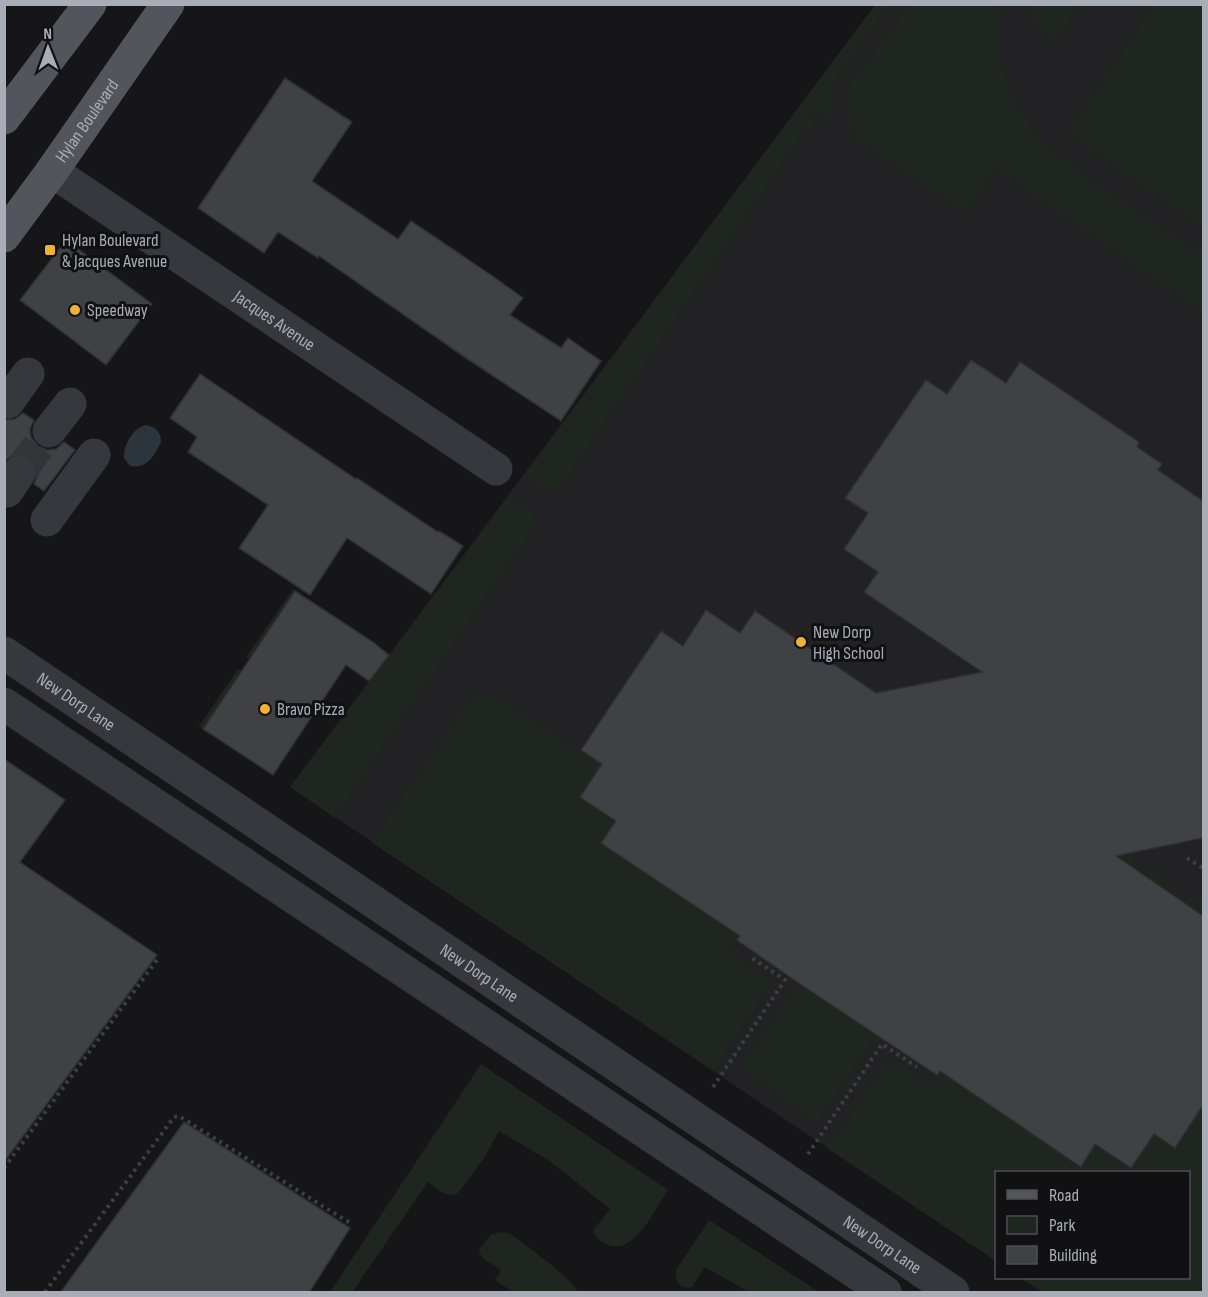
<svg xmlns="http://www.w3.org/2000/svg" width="1208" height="1297" font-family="'Sofia Sans Condensed',sans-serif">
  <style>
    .built { fill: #222225 }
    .green { fill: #1e261f }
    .water { fill: #2c353c }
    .building { fill: #404145; stroke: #303034; stroke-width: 1.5 }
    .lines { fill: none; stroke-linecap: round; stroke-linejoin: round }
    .minor-tunnel { stroke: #333438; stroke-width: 33; stroke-dasharray: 33 16; stroke-linecap: butt }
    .path { stroke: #3d3f44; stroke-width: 4; stroke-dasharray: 3 4.5; stroke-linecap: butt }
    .minor { stroke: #37383d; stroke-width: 33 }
    .major { stroke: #53555c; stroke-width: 33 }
    .poi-dot { fill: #f2b134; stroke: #111113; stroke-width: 2 }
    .labels { text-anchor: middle; stroke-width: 6; stroke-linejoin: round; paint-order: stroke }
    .street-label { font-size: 18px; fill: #a8adb8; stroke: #111113 }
    .poi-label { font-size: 18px; fill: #a8adb8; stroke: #111113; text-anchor: start }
  </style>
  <rect width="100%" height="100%" fill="#161618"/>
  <path class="built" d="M875,5H1203V1292H1043L1020,1278H1188V1172H996V1261L290,787Z"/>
  <path class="green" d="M875,5H890L832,85L831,90L833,124L812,110L814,132L807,128L559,491C543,490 537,485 525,475Z
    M909,5H1000C993,46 1009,102 1037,133C1057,157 1083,173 1109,190C1140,211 1172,233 1203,254V313L995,170L966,215L852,138C850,122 844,98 849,83Z
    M1024,5V4L1081,5L1055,43C1043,32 1030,21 1024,5Z
    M1153,5H1203V227L1065,134Z
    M509,496C522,503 534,508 537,524L335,818L290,787Z
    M293,589L295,591L250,660L246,657Z
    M238,669L242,672L203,729L199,726Z
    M479,692L492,694L501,699L602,764L580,797L616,821L602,843L719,922L743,932L729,952L773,982L714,1071L371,842L465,703L474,693Z
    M1130,853L1133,856L1135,863L1146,870L1152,868L1168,879L1170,887L1182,895L1191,894L1203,902V916L1115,856Z
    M797,982L877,1036L818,1122L738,1068Z
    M888,1057L930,1085L943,1067L963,1087L1080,1166L1095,1144L1130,1168L1154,1134L1175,1148L1203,1105V1292H1043L1020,1278H1188V1172H996V1261L827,1148Z
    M481,1064L668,1190L664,1197C651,1215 632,1259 604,1243C598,1240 594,1236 594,1229L610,1209L551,1162L499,1131L484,1158L458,1193C446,1199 437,1188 428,1182L363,1276L353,1292H330Z
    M709,1220L819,1292H749L705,1267L692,1287C680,1290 674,1281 676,1270Z
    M499,1232L508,1233L514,1236C530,1249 569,1276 578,1292H513L495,1280L501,1270C493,1264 480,1260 479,1249L491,1235Z"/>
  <path class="water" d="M146,425C156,427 161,432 161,442C154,456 147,469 130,466L124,458C123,445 133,428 146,425Z"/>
  <path class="building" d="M285,78L352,122L312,181L398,239L411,221L494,277L523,298L510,315L561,348L568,338L601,361L561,421L466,358L319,256L318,258L278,232L264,253L198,208Z
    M66,240L152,304L106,365L20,300Z
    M971,360L1006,383L1020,362L1139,442L1137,447L1162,464L1158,470L1203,501V838L1116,856L1203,916V1105L1175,1148L1154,1134L1131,1168L1095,1144L1081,1167L940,1071L937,1075L797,982L737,940L740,936L601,843L616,821L580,797L602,764L581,750L617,696L661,631L683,646L706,610L740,633L755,611L876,693L982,672L864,592L878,572L844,549L868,513L845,498L926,380L947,394Z
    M200,374L356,479L357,478L438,532L439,531L463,546L431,594L347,538L310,595L239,548L268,505L188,452L197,437L170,418Z
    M23,413L34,420L30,429L31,437L38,446L47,450L56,449L64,442L75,450L44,491L34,484L38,474L36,465L30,458L20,454L11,456L4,462V420L15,419Z
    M295,591L373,642L389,655L369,681L346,665L273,775L203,729Z
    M4,759L65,800L20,862L157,955L4,1162Z
    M184,1122L350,1228L309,1293H60Z"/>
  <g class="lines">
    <path class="minor-tunnel" d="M19,473L49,431"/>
    <path class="path" d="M1187,858L1204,869
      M713,1087L785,980L752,958
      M808,1154L882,1044L917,1067
      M4,1168L157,960
      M45,1292L174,1117L179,1116L350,1223"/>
    <g class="minor">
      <path id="s1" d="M52,171L496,469"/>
      <path d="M8,402L28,374"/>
      <path d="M49,431L70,404"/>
      <path d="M7,491L19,473"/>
      <path d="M47,520L94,455"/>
      <path id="s2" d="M4,653L953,1292"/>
      <path d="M4,704L885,1292"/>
    </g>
    <g class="major">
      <path d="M4,118L90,4"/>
      <path id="s3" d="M4,236L52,171L168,4"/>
    </g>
  </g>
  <g class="poi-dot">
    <rect x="44" y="244" width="12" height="12" rx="3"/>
    <circle cx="75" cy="310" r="6"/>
    <circle cx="801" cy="642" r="6"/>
    <circle cx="265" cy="709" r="6"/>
  </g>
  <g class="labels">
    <g class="street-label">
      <text dy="6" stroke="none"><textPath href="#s3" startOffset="142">Hylan Boulevard</textPath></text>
      <text dy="6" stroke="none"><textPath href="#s1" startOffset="268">Jacques Avenue</textPath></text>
      <text dy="6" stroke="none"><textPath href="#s2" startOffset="87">New Dorp Lane</textPath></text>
      <text dy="6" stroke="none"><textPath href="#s2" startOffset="573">New Dorp Lane</textPath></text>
      <text dy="6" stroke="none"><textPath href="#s2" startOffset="1059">New Dorp Lane</textPath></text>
    </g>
    <g class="poi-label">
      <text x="62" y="246">Hylan Boulevard<tspan x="62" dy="21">&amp; Jacques Avenue</tspan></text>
      <text x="87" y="316">Speedway</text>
      <text x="813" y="638">New Dorp<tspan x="813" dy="21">High School</tspan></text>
      <text x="277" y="715">Bravo Pizza</text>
    </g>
  </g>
  <rect width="1208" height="1297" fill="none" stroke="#a8adb8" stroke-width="12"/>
  <rect x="995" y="1171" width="195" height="108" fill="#111113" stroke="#4d4f55" stroke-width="1.5"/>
  <rect x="1007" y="1190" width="30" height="9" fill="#53555c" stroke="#4d4f55" stroke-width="1.5"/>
  <text x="1049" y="1201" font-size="18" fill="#a8adb8">Road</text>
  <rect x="1007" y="1216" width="30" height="18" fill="#1e261f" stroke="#4d4f55" stroke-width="1.5"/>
  <text x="1049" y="1231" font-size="18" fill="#a8adb8">Park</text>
  <rect x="1007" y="1246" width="30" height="18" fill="#404145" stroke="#4d4f55" stroke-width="1.5"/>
  <text x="1049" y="1261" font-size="18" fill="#a8adb8">Building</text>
  <g transform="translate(48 48) rotate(359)" stroke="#111113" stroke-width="4.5" paint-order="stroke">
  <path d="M0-4.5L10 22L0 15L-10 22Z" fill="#a8adb8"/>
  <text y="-9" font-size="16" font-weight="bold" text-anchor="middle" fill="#a8adb8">N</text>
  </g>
</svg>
